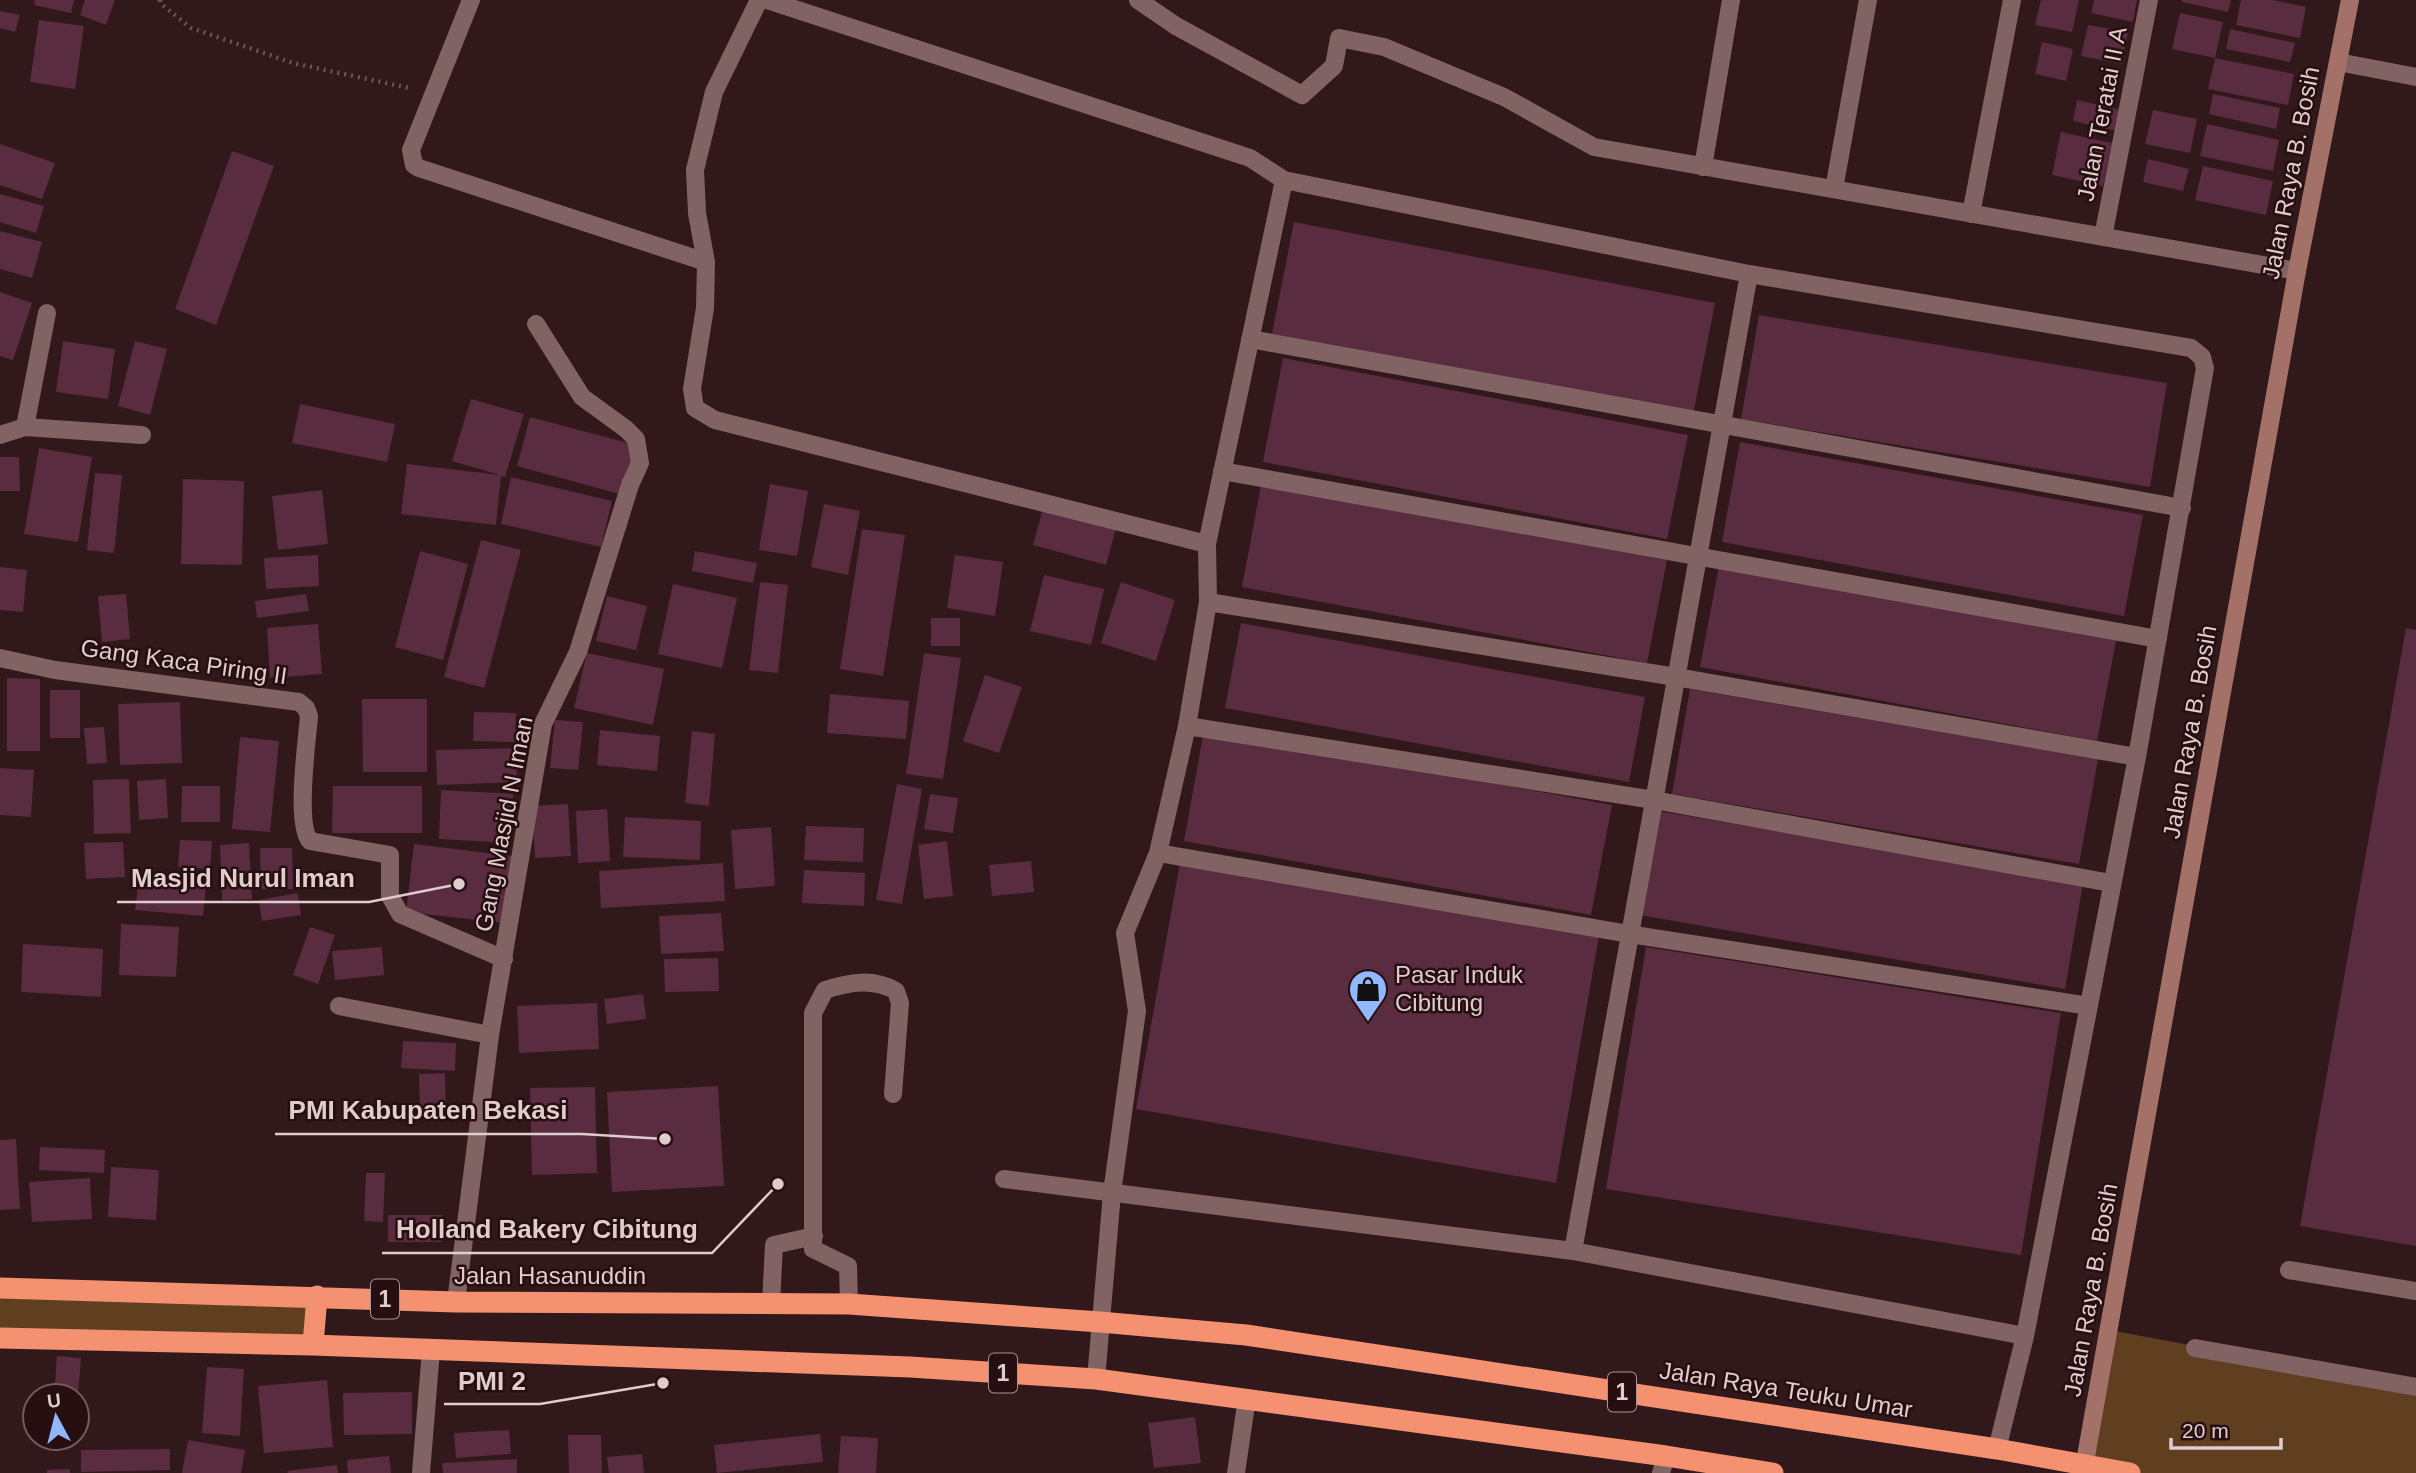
<svg xmlns="http://www.w3.org/2000/svg" width="2416" height="1473" font-family="Arial,sans-serif">
  <style>
    .green { fill: #603f20 }
    .building { fill: #592c40 }
    .lines { fill: none; stroke-linecap: round; stroke-linejoin: round }
    .path { stroke: #6d5658; stroke-width: 4.5; stroke-dasharray: 2 5; stroke-linecap: butt }
    .lane { stroke: #826364; stroke-width: 18 }
    .street { stroke: #826364; stroke-width: 18 }
    .secondary { stroke: #a47168; stroke-width: 18 }
    .highway { stroke: #f49170; stroke-width: 21 }
    .labels { text-anchor: middle; stroke-width: 5; stroke-linejoin: round; paint-order: stroke }
    .shield { fill: #270f11; stroke: #a89495; stroke-width: 2 }
    .shield-label { font-size: 23px; font-weight: bold; fill: #dfcdce }
    .street-label { font-size: 24px; fill: #dfcdce; stroke: #270f11 }
    .poi-label { font-size: 24px; fill: #dfcdce; stroke: #270f11; text-anchor: start }
    .leader { fill: none; stroke: #dfcdce; stroke-width: 2.5 }
    .callout-dot { fill: #dfcdce; stroke: #270f11; stroke-width: 2.5 }
    .callout-label { font-size: 26px; text-anchor: middle; font-weight: bold; fill: #dfcdce; stroke: #270f11; stroke-width: 5; stroke-linejoin: round; paint-order: stroke }
  </style>
  <rect width="100%" height="100%" fill="#31181a"/>
  <path class="green" d="M0,1288L317,1296L313,1345L0,1338Z
    M2109,1330L2416,1387V1473H2084Z"/>
  <path class="building" d="M35,0H74L71,13L34,5Z
    M85,0H115L106,25L80,15Z
    M2041,0H2079L2072,32L2035,25Z
    M2094,0H2137L2133,22L2091,13Z
    M2182,0H2231L2228,12L2182,2Z
    M2241,0H2273L2306,7L2300,38L2236,25Z
    M0,11L20,15L15,32L0,28Z
    M2180,13L2223,22L2215,58L2294,74L2288,105L2208,89L2215,58L2172,49Z
    M39,20L84,26L75,89L30,82Z
    M2088,25L2128,32L2122,64L2081,56Z
    M2230,29L2295,43L2290,62L2226,49Z
    M2042,42L2073,49L2066,81L2035,74Z
    M2213,94L2280,108L2276,129L2209,114Z
    M2077,100L2121,110L2117,131L2073,121Z
    M2153,110L2197,119L2190,153L2145,144Z
    M2207,124L2279,140L2273,171L2200,156Z
    M2061,132L2112,143L2103,186L2052,175Z
    M0,144L55,163L42,199L0,185Z
    M232,151L274,166L216,325L175,309Z
    M2148,159L2189,169L2183,191L2143,182Z
    M2203,166L2273,181L2266,215L2195,200Z
    M0,194L44,206L36,233L0,222Z
    M1294,222L1715,303L1693,415L1272,334Z
    M0,231L42,242L32,278L0,269Z
    M0,292L32,303L13,360L0,356Z
    M1759,315L2167,383L2150,487L1741,419Z
    M63,341L115,349L108,399L56,392Z
    M135,341L167,349L150,415L118,406Z
    M1283,358L1688,435L1667,539L1263,462Z
    M471,399L524,414L505,477L501,476L496,525L401,514L407,464L500,475L452,461Z
    M300,404L395,424L387,462L292,443Z
    M530,417L636,445L623,495L517,466Z
    M1740,442L2143,515L2124,616L1722,542Z
    M39,448L92,457L78,542L24,534Z
    M0,457H19L20,491H0Z
    M95,473L122,475L114,553L87,550Z
    M511,477L612,501L601,547L501,524Z
    M183,479L244,481L242,565L181,564Z
    M770,484L808,491L797,556L759,550Z
    M1261,485L1667,560L1647,663L1242,587Z
    M322,490L328,544L278,550L272,496Z
    M824,504L860,511L848,575L811,567Z
    M1043,508L1116,528L1106,565L1033,545Z
    M862,529L905,535L883,676L840,669Z
    M481,540L521,550L484,688L444,677Z
    M420,551L468,564L443,660L395,647Z
    M695,551L757,563L753,583L692,571Z
    M318,555L319,586L266,589L264,558Z
    M955,555L1003,562L995,616L947,608Z
    M1720,561L2117,636L2097,741L1700,667Z
    M0,567L27,570L23,612L0,610Z
    M1044,575L1104,589L1091,645L1030,631Z
    M760,582L788,585L778,673L749,670Z
    M1121,582L1175,600L1156,661L1101,643Z
    M673,584L737,598L722,668L658,654Z
    M126,594L130,639L102,642L98,596Z
    M306,594L309,611L257,618L255,601Z
    M607,596L647,606L636,650L596,641Z
    M931,618H960V646H931Z
    M1241,623L1645,697L1629,782L1225,708Z
    M318,624L322,674L270,678L267,628Z
    M2406,628L2416,630V1246L2300,1226Z
    M587,653L664,669L653,725L574,708Z
    M924,653L961,658L943,779L906,774Z
    M985,675L1022,687L999,753L963,741Z
    M7,678L40,679V751H7Z
    M1690,689L2098,759L2079,864L1672,794Z
    M50,690H80V738H50Z
    M830,694L909,701L906,739L827,733Z
    M362,699H427V772H363Z
    M180,702L182,763L120,765L118,704Z
    M474,712L516,713L515,742L473,741Z
    M555,720L583,722L578,770L550,768Z
    M104,727L107,763L87,764L84,728Z
    M600,730L660,736L657,771L597,765Z
    M1204,730L1612,805L1591,915L1184,841Z
    M692,731L715,734L709,806L685,803Z
    M240,737L279,741L270,832L232,829Z
    M516,748L517,782L437,785L436,750Z
    M0,768L34,770L31,817L0,815Z
    M129,779L131,833L94,834L93,780Z
    M166,779L168,818L139,820L137,781Z
    M897,784L922,789L902,904L876,900Z
    M182,786H220V822H181Z
    M333,786H422V833H332Z
    M441,790L513,794L511,843L439,839Z
    M930,794L958,798L953,833L924,829Z
    M568,804L571,856L535,858L532,806Z
    M607,809L610,861L578,863L576,811Z
    M1659,811L2083,884L2065,989L1640,915Z
    M625,817L701,821L700,860L623,857Z
    M806,826L864,828L863,862L804,860Z
    M771,827L775,886L735,889L731,830Z
    M180,840L212,841L210,869L178,867Z
    M947,841L953,896L924,899L918,845Z
    M123,842L125,877L86,879L84,843Z
    M249,843L252,899L222,900L220,845Z
    M414,844L512,856L504,923L406,912Z
    M260,848H292L293,889H261Z
    M1031,861L1034,892L992,896L989,865Z
    M723,863L725,901L601,908L599,871Z
    M1180,863L1599,936L1556,1183L1136,1109Z
    M804,870L865,873L864,906L802,903Z
    M139,879L206,885L203,916L135,910Z
    M298,893L301,915L262,921L259,900Z
    M721,913L724,951L661,954L659,916Z
    M121,924L179,927L176,977L119,975Z
    M310,927L335,935L318,984L293,975Z
    M23,944L103,949L101,997L21,992Z
    M382,947L384,975L335,980L332,951Z
    M1646,947L2061,1013L2021,1255L1606,1189Z
    M718,958L719,991L665,992L664,959Z
    M643,994L646,1019L607,1024L604,999Z
    M597,1003L599,1049L519,1053L517,1006Z
    M403,1041L456,1043L455,1071L401,1068Z
    M445,1073L446,1116H420L419,1074Z
    M718,1086L724,1186L612,1192L607,1092Z
    M595,1087L597,1173L532,1175L530,1088Z
    M16,1139L20,1209L0,1210V1140Z
    M40,1147L105,1150L104,1173L39,1170Z
    M111,1167L159,1170L156,1220L108,1217Z
    M366,1173H385L383,1222L364,1221Z
    M90,1178L92,1219L32,1222L29,1182Z
    M388,1215H442V1242H388Z
    M57,1356L81,1358L78,1396H54Z
    M207,1367L244,1369L240,1436L202,1433Z
    M327,1380L333,1447L264,1453L258,1386Z
    M412,1392V1434L344,1435L343,1393Z
    M1195,1417L1201,1463L1154,1468L1148,1423Z
    M509,1430L511,1454L456,1458L454,1433Z
    M820,1434L823,1462L717,1473L714,1445Z
    M568,1435H601L602,1473H569Z
    M841,1436L878,1438L876,1473H838Z
    M188,1440L245,1450L241,1473H182Z
    M170,1449V1470L81,1472V1450Z
    M642,1454L644,1473H609L607,1457Z
    M389,1456L391,1473H348L347,1460Z
    M517,1459V1473H443L442,1463Z
    M337,1465L338,1473H288L287,1471Z
    M70,1469V1473H47V1470Z"/>
  <g class="lines">
    <path class="path" d="M160,0V3L191,28L293,63L409,88"/>
    <path class="lane" d="M471,0L411,150L414,165L419,168L706,262
      M759,0L714,92L695,170L697,213L706,262L705,308L692,389L695,408L715,420L1207,544
      M767,0L1250,158L1284,180L1749,274L2191,348L2202,357L2205,368L2137,757L2025,1336L1573,1251L1004,1179
      M1250,339L2182,508
      M1222,471L2158,639
      M1208,602L1676,677L2137,757
      M1187,726L1654,800L2111,883
      M1158,853L1629,934L2089,1006
      M1573,1251L1749,274
      M2289,1270L2416,1291
      M771,1303L774,1245L814,1236
      M849,1304L848,1266L813,1249V1013L825,990C850,982 873,978 896,991L900,1003L893,1094
      M2195,1348L2416,1387
      M1096,1379L1112,1193L1137,1011L1125,933L1158,853L1187,726L1208,602L1207,544L1284,180
      M1997,1449L2025,1336
      M1661,1473L1666,1456"/>
    <path class="street" d="M1138,0L1176,26L1302,95L1334,66L1339,38L1384,47L1504,97L1594,147L2297,271
      M2338,62L2416,77
      M1703,167L1731,0
      M1834,189L1868,0
      M1971,214L2012,0
      M2103,237L2149,0
      M25,427L47,313
      M0,435L25,427L142,435
      M0,658L55,670L299,702L306,708L309,716C307,742 295,823 310,841L390,855V896L400,914L504,959
      M339,1006L490,1035
      M456,1302L490,1035L543,724L578,652L630,485L640,463L636,439L626,429L582,397L536,324
      M421,1473L431,1350
      M1236,1473L1247,1398"/>
    <path class="secondary" d="M2083,1473L2297,271L2350,0"/>
    <path class="highway" d="M0,1288L456,1302L849,1304L1100,1322L1246,1335L1997,1449L2130,1473
      M0,1338L313,1345L910,1367L1096,1379L1666,1456L1773,1473
      M313,1345L317,1296"/>
  </g>
  <defs>
    <symbol id="shop-pin" viewBox="-11 -11 22 30"><path d="M0 17L-7.5 6A9.5 9.5 0 1 1 7.5 6Z" fill="#92b7fd" stroke="#270f11"/><path d="M-5-2.5h2.3a2.7 3.5 0 0 1 5.4 0H5L5.5 6h-11ZM-1.5-2.5h3a1.5 2.3 0 0 0-3 0Z" fill="#111"/></symbol>
  </defs>
  <g fill-rule="evenodd">
    <use href="#shop-pin" x="1346" y="967" width="44" height="60"/>
  </g>
  <g class="labels">
    <g class="shield">
      <rect x="371" y="1279.5" width="28" height="39" rx="5"/>
      <rect x="989" y="1353.5" width="28" height="39" rx="5"/>
      <rect x="1608" y="1372.5" width="28" height="39" rx="5"/>
    </g>
    <g class="shield-label">
      <text x="385" y="1307">1</text>
      <text x="1003" y="1381">1</text>
      <text x="1622" y="1400">1</text>
    </g>
    <g class="street-label">
      <text transform="translate(2102 114) rotate(-79)" y="8">Jalan Teratai II A</text>
      <text transform="translate(2291 173) rotate(-79)" y="8">Jalan Raya B. Bosih</text>
      <text transform="translate(184 662) rotate(8)" y="8">Gang Kaca Piring II</text>
      <text transform="translate(2190 732) rotate(-80)" y="8">Jalan Raya B. Bosih</text>
      <text transform="translate(504 824) rotate(-79)" y="8">Gang Masjid N Iman</text>
      <text x="550" y="1284">Jalan Hasanuddin</text>
      <text transform="translate(2091 1290) rotate(-80)" y="8">Jalan Raya B. Bosih</text>
      <text transform="translate(1786 1390) rotate(9)" y="8">Jalan Raya Teuku Umar</text>
    </g>
    <g class="poi-label">
      <text x="1395" y="983">Pasar Induk<tspan x="1395" dy="28">Cibitung</tspan></text>
    </g>
  </g>
  <path class="leader" d="M459 884L369 902H117M665 1139L582 1134H275M778 1184L712 1253H382M663 1383L540 1404H444"/>
  <g class="callout-dot">
    <circle cx="459" cy="884" r="7"/>
    <circle cx="665" cy="1139" r="7"/>
    <circle cx="778" cy="1184" r="7"/>
    <circle cx="663" cy="1383" r="7"/>
  </g>
  <g class="callout-label">
    <text x="243" y="887">Masjid Nurul Iman</text>
    <text x="428" y="1119">PMI Kabupaten Bekasi</text>
    <text x="547" y="1238">Holland Bakery Cibitung</text>
    <text x="492" y="1390">PMI 2</text>
  </g>
  <g transform="translate(56 1417) rotate(353)"><circle r="33" fill="#270f11" stroke="#715b5d" stroke-width="2"/>
  <path d="M0-5L12 26L0 18L-12 26Z" fill="#92b7fd"/>
  <text y="-10" font-size="19" font-weight="bold" text-anchor="middle" fill="#dfcdce">U</text>
  </g>
  <path d="M2171 1438v10h110v-10" fill="none" stroke="#dfcdce" stroke-width="3.5"/>
  <text x="2182" y="1438" font-size="21" fill="#dfcdce" stroke="#270f11" stroke-width="5" paint-order="stroke">20 m</text>
</svg>
